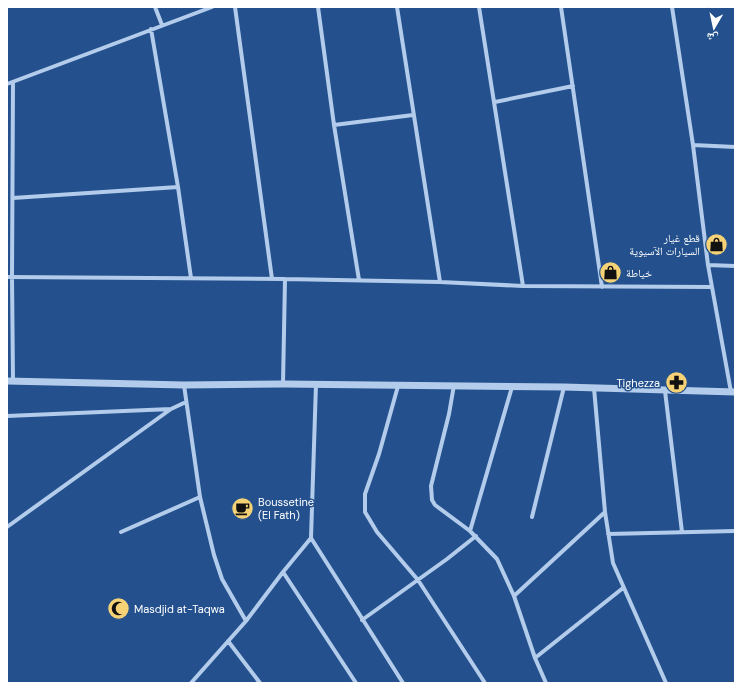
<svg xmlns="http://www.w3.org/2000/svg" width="742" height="690" font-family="'DM Sans','Noto Naskh Arabic',sans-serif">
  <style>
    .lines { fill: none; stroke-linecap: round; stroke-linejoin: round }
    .minor { stroke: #b3cceb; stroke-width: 4 }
    .tertiary { stroke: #b3cceb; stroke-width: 7 }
    .labels { text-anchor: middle; stroke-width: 3; stroke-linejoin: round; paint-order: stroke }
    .poi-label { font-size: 11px; fill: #fff; stroke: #24518d; text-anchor: start }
  </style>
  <rect width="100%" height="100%" fill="#24518d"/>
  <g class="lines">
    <path class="minor" d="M155,7L162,25
      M235,7L272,279
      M318,7L334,125L359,280
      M397,7L440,282
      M479,7L523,286
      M561,7L602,287
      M672,7L693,145L708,265L731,392
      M151,29L178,187L191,278
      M7,84L212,7
      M495,102L573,86
      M334,125L413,115
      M693,145L735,147
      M13,198L178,187
      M708,265L735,266
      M7,277L285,279L440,282L523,286L712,287
      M13,381L12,277L13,82
      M283,384L285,279
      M316,384L311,538L403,683
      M184,385L200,497L214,555L222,579L246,621
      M454,385L449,414L431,486L432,500L435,505L470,531L497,559L514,596L535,658L546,683
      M398,386L379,454L365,494V512L377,532L418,580L485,683
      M594,388L605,512L613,563L666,683
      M665,391L682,532
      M7,416L171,409
      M532,517L564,387
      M7,527L171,409L186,402
      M470,531L512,387
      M121,532L200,497
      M608,534L735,531
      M283,572L356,683
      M514,596L605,512
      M362,620L447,559L476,536
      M228,641L260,683
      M535,658L623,588
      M191,683L246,621L283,572L311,538"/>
    <path class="tertiary" d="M7,381L184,385L283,384L564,387L735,392"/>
  </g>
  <defs>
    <symbol id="shop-disc" viewBox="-11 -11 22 22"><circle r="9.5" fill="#f6d276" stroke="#24518d"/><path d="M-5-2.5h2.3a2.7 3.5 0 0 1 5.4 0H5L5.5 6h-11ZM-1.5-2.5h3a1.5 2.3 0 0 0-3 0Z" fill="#111"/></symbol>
    <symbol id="pharmacy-disc" viewBox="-11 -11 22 22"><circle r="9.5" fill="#f6d276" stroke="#24518d"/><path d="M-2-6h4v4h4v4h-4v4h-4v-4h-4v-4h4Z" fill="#111"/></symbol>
    <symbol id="cafe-disc" viewBox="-11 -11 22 22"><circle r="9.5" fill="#f6d276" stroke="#24518d"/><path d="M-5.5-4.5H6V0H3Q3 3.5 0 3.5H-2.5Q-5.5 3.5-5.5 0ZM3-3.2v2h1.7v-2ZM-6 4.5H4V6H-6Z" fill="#111"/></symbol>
    <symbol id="mosque-disc" viewBox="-11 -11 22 22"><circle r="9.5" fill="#f6d276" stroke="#24518d"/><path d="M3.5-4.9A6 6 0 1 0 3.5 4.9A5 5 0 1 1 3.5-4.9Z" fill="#111"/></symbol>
  </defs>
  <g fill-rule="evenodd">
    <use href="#shop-disc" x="704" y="232" width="25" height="25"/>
    <use href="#shop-disc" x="598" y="260" width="25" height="25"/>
    <use href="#pharmacy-disc" x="664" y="370" width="25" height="25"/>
    <use href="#cafe-disc" x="230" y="496" width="25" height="25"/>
    <use href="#mosque-disc" x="106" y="596" width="25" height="25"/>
  </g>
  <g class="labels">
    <g class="poi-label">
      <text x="700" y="242" text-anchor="end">قطع غيار<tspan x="700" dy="13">السيارات الآسيوية</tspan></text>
      <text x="626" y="277">خياطة</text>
      <text x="660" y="387" text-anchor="end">Tighezza</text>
      <text x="258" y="506">Boussetine<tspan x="258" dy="13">(El Fath)</tspan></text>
      <text x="134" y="613">Masdjid at-Taqwa</text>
    </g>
  </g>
  <rect width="742" height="690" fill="none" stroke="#ffffff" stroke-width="16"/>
  <g transform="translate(714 28) rotate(189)" stroke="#24518d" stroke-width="3" paint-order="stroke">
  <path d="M0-3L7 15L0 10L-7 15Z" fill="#ffffff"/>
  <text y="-6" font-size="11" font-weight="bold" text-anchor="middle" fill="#ffffff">ش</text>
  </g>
</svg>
